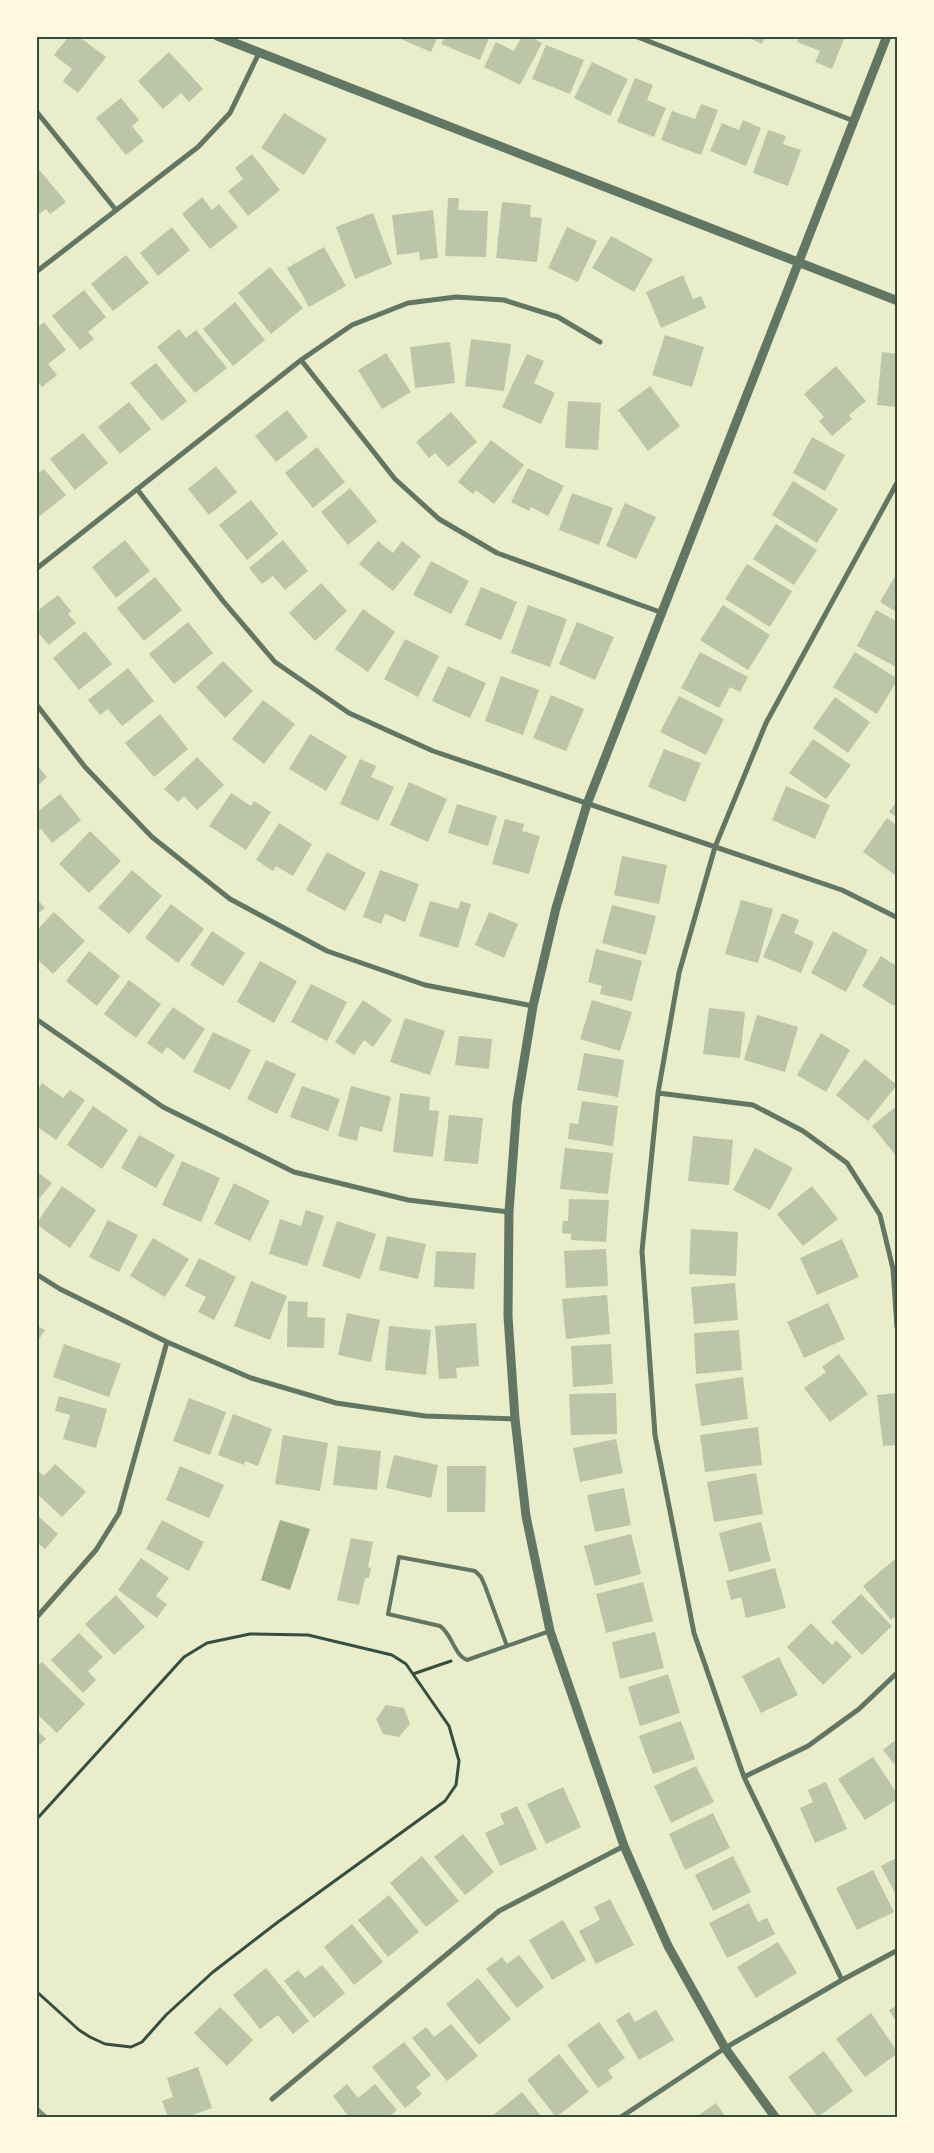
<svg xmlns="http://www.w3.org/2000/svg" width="934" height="2153" font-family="'Public Sans',sans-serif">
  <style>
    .water { fill: #a3b18a }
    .building { fill: #bcc5a7 }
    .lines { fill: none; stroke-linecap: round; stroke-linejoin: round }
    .path { stroke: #344e41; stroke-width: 3 }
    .service { stroke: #617663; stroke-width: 4 }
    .minor { stroke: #617663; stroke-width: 5 }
    .tertiary { stroke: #617663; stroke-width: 9 }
    .rail { stroke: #7c8e77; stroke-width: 4 }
    .neatline { fill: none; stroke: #344e41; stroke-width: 2 }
  </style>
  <rect width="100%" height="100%" fill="#e9edc9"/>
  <path class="water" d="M280,1520L310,1529L290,1590L261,1580Z"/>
  <path class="building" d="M36,36H40L37,51L36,50Z
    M69,36H78L106,57L78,93L63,81L72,69L54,55Z
    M394,36H438L431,52Z
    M445,36H490L480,60L441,44Z
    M522,36H529L542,43L520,85L484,67L496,42L514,51Z
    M745,36H765L762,44Z
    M800,36H845L832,69L815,62L820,51L797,42Z
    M546,45L584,60L570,94L532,79Z
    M169,52L203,89L189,102L181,93L163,109L138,81Z
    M592,62L628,79L610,116L574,98Z
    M635,78L653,85L647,100L666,108L654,137L617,122Z
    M121,98L139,120L132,126L144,141L126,155L96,118Z
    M701,104L718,110L701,155L661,140L672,111L695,119Z
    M284,113L327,139L304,175L261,148Z
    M743,120L761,128L746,166L710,151L722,123L739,130Z
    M768,130L786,136L783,144L801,150L788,186L753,173Z
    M252,154L280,190L248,216L228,191L243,179L235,168Z
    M36,166L66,202L50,214L46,209L36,216Z
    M202,197L212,210L219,204L238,227L210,249L182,214Z
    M448,198H459L458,210L488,211L486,257L445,256Z
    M502,202L531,205L530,217L542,218L537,262L496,258Z
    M433,210L438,258L420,260L419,252L397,255L392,215Z
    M373,213L392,264L355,279L336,227Z
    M172,227L190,250L158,276L140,253Z
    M567,227L597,241L578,282L548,268Z
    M611,236L653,259L634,292L592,268Z
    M324,247L346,286L309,307L287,268Z
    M126,255L149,283L113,311L91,284Z
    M270,267L303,308L271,334L238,293Z
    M683,275L693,299L701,296L706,308L661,328L646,292Z
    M84,290L106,317L88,332L94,339L80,350L52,316Z
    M235,302L265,340L233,366L203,329Z
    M44,322L66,350L48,364L57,375L42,387L36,380V329Z
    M179,329L186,338L196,330L227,368L195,393L157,347Z
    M665,335L704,347L692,387L652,375Z
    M471,339L511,344L504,391L465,386Z
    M450,342L455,383L415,388L410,347Z
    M882,352L898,354V407L877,405Z
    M386,353L411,392L382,409L358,370Z
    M527,354L544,361L534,383L555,393L541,424L502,407Z
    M156,363L187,401L162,421L130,383Z
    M836,366L866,401L849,415L852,419L832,436L819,421L824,417L804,394Z
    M650,386L680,426L648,451L618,410Z
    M568,401L601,403L598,450L565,448Z
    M129,402L151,429L120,454L98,427Z
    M287,410L308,437L276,462L255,436Z
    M451,412L477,442L448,467L435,453L429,458L416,442Z
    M83,433L108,463L75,490L50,459Z
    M812,437L845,455L825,491L793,473Z
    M491,440L524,465L494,504L476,490L473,494L458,482Z
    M317,447L345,482L313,508L285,473Z
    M216,466L237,492L209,515L188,489Z
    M528,468L564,486L548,516L531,507L529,511L511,502Z
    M44,469L66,495L36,519V475Z
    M793,481L838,509L817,543L772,515Z
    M350,488L377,521L348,545L321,512Z
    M572,493L613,508L599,545L559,530Z
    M251,500L278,534L247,560L219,525Z
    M625,503L656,517L636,559L606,546Z
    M776,524L817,550L794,585L753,559Z
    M125,540L150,571L116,598L92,567Z
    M283,540L308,571L285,590L273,576L262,584L249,568Z
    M378,541L393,553L402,541L421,556L393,591L359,564Z
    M431,561L469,581L451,614L413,595Z
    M747,564L792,591L770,627L725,599Z
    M898,571V613L880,602Z
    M155,577L182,610L144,641L117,608Z
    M321,583L347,611L315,641L289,613Z
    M481,587L517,602L501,640L465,625Z
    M58,595L71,611L68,614L76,623L49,645L36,630V612Z
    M528,605L567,619L550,667L511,653Z
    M723,605L770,635L748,670L700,640Z
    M363,609L395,632L368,672L335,649Z
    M876,610L898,622V668L857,646Z
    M188,622L213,653L174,684L149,654Z
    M577,622L614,637L595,680L559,664Z
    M85,631L112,664L79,690L53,658Z
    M405,639L439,656L418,697L384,679Z
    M700,652L748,677L740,692L730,687L719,708L681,688Z
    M855,652L898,679L877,714L833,687Z
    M223,661L253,691L225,718L196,687Z
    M448,666L486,683L470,718L432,701Z
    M128,668L154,701L122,726L108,709L100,715L88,700Z
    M501,676L539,690L523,735L485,721Z
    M551,695L584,709L566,751L533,738Z
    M679,696L724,719L706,755L660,732Z
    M835,697L870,722L848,753L813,728Z
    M263,700L295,724L264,764L232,739Z
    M160,714L188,749L154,777L125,743Z
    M310,734L347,756L326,791L289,769Z
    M813,739L851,765L826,799L789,773Z
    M664,749L701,763L685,802L648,787Z
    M197,757L224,785L197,810L184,796L178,802L164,789Z
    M360,759L376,766L371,777L394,787L378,821L340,804Z
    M36,764L47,777L36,787Z
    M409,782L447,799L428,842L390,825Z
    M786,786L830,805L815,839L772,820Z
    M231,793L251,806L254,801L271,812L246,850L209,826Z
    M60,794L81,820L52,843L41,829L36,834V813Z
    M898,799V818L889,812Z
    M457,804L497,816L488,846L448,833Z
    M887,818L898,826V877L863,852Z
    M505,819L524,824L522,831L540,836L529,874L492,864Z
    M279,823L312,844L293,876L276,866L273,871L256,860Z
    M90,831L121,861L89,893L59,864Z
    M327,852L366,873L345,911L306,890Z
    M622,856L667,865L659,904L614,895Z
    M132,870L162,896L129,934L98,908Z
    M380,870L419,884L405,922L385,914L381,924L363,917Z
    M36,898L45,908L36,915Z
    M741,900L773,909L758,963L725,954Z
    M430,901L458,909L461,901L471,904L458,948L419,936Z
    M171,904L204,929L178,963L145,938Z
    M612,905L656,916L646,955L602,943Z
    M54,912L85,941L53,974L36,958V931Z
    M489,912L518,924L504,958L475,945Z
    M782,913L799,920L794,933L814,942L801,973L763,957Z
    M212,931L245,953L223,986L190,965Z
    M833,931L868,950L846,992L811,973Z
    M596,949L642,961L632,1001L600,994L602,986L588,982Z
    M89,951L120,976L97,1006L66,981Z
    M881,956L898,967V1000L894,1006L862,986Z
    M260,961L297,981L274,1023L237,1002Z
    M129,980L161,1004L136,1038L104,1014Z
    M311,984L347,1002L327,1041L291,1022Z
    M363,1000L392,1020L373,1047L364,1040L354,1055L335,1042Z
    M592,1000L632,1012L620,1051L580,1039Z
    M173,1007L205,1029L184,1060L167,1047L162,1054L147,1043Z
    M709,1008L745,1012L740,1058L703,1054Z
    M757,1015L798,1027L785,1072L744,1060Z
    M405,1018L445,1031L430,1075L390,1062Z
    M213,1032L251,1050L230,1090L193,1072Z
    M821,1033L850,1050L826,1092L797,1075Z
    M459,1036L492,1039L489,1069L455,1065Z
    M584,1053L624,1060L618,1097L577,1090Z
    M865,1059L897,1085L868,1121L836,1095Z
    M266,1060L296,1074L277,1114L247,1099Z
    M42,1083L63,1098L70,1090L85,1100L56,1140L36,1126V1092Z
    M302,1086L340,1099L328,1131L290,1117Z
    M351,1086L391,1097L382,1132L360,1126L357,1141L338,1136Z
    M400,1093L430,1097L429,1110L439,1111L433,1157L393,1152Z
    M582,1101L618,1106L613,1146L568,1139L570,1123L578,1124Z
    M898,1105V1158L872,1126Z
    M93,1106L128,1130L102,1169L67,1145Z
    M449,1115L483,1118L478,1164L444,1161Z
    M139,1135L175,1155L156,1188L121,1168Z
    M693,1136L733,1140L729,1185L688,1181Z
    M565,1148L613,1153L608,1194L560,1189Z
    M755,1148L793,1168L770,1210L733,1190Z
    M182,1161L220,1178L201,1222L162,1205Z
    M36,1171L52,1183L36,1203Z
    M234,1183L270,1201L250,1241L214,1224Z
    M62,1186L96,1210L70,1248L36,1224Z
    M812,1186L838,1219L803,1246L777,1214Z
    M569,1199L609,1200L606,1242L571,1240V1234L562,1233L563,1221H568Z
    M306,1210L324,1216L307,1266L269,1254L280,1219L301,1226Z
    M108,1220L138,1235L119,1272L89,1257Z
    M337,1221L376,1234L360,1279L322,1266Z
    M691,1229L738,1232L736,1276L689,1274Z
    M387,1236L426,1244L418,1279L379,1270Z
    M153,1238L189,1259L165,1297L130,1276Z
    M842,1239L859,1277L817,1295L800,1258Z
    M606,1249L608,1286L566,1288L564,1251Z
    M436,1251L476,1253L474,1289L434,1287Z
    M199,1258L236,1277L214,1320L198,1312L206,1297L185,1286Z
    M251,1281L287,1296L270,1340L234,1326Z
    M735,1283L738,1320L694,1324L691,1287Z
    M607,1295L610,1334L566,1339L562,1299Z
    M288,1301L308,1302L307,1317L325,1318L324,1348L287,1347Z
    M828,1303L845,1339L804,1358L787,1322Z
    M347,1313L380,1320L371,1362L338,1355Z
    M476,1323L479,1366L456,1368L457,1378L439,1379L435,1326Z
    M36,1325L45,1330L36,1344Z
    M389,1326L431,1330L426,1375L385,1370Z
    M739,1330L742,1370L696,1374L694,1333Z
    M64,1344L121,1364L109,1397L53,1377Z
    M611,1344L613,1384L573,1387L571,1346Z
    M839,1354L868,1394L830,1422L804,1388L826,1372L822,1367Z
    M743,1377L748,1419L701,1426L695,1384Z
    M616,1393L617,1434L571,1435L569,1394Z
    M898,1393V1445L883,1446L877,1395Z
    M59,1396L107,1409L96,1448L63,1439L70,1415L55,1411Z
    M189,1398L226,1412L210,1455L173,1441Z
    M233,1414L272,1429L258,1466L245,1461L244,1465L218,1455Z
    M758,1427L762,1465L705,1472L700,1435Z
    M283,1435L328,1443L320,1491L275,1484Z
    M616,1439L623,1473L580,1482L573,1448Z
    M338,1446L381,1451L377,1490L333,1485Z
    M394,1455L438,1465L431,1498L386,1488Z
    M55,1464L86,1492L62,1517L36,1493V1472L37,1470L44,1476Z
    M180,1466L224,1485L209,1518L166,1500Z
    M447,1466H486L485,1512H447Z
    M756,1473L763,1514L714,1522L707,1482Z
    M624,1488L631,1525L595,1532L587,1495Z
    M36,1514L58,1534L45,1549L36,1542Z
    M162,1520L204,1542L189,1571L146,1549Z
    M761,1522L771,1561L729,1572L719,1533Z
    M631,1534L641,1574L595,1586L584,1546Z
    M351,1538L373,1542L368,1567L371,1568L369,1578H365L359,1605L337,1600Z
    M141,1558L169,1578L156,1596L167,1604L157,1618L118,1590Z
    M894,1560L898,1564V1614L891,1620L863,1586Z
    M775,1568L786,1608L746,1618L741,1597L731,1600L726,1581Z
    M643,1582L653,1621L606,1633L596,1594Z
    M861,1594L892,1626L862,1655L831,1622Z
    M116,1595L145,1627L114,1655L85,1624Z
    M811,1623L832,1645L836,1640L852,1657L823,1685L787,1647Z
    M655,1632L664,1668L620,1679L612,1642Z
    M79,1633L103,1657L88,1671L96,1680L83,1693L51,1660Z
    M779,1657L798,1695L761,1713L742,1676Z
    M42,1662L85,1704L57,1733L36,1713V1667Z
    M668,1674L680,1713L640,1726L628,1687Z
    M386,1705L404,1708L410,1724L399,1737L383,1734L376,1719Z
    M681,1721L695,1759L653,1774L639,1736Z
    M36,1729L46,1739L36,1748Z
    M898,1738V1769L883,1750Z
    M873,1757L898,1795V1799L865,1820L838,1779Z
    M696,1766L714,1802L671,1823L654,1786Z
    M826,1782L847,1829L815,1843L800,1808L813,1802L808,1790Z
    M563,1787L581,1827L546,1844L527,1804Z
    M517,1806L537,1849L500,1866L485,1833L504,1824L500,1814Z
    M713,1813L730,1848L685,1870L669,1834Z
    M463,1834L494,1872L465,1895L434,1857Z
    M422,1856L459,1901L426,1927L390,1883Z
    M733,1856L751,1892L713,1911L695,1875Z
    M898,1857V1899L881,1866Z
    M873,1870L894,1912L857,1930L836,1888Z
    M389,1895L419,1932L388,1957L358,1920Z
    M610,1899L634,1945L596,1964L579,1931L600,1920L594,1907Z
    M749,1903L758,1922L767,1918L775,1934L727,1958L709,1923Z
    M563,1920L586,1960L552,1980L529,1940Z
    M352,1924L383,1962L354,1985L324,1947Z
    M778,1942L797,1973L756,1998L737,1967Z
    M519,1955L544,1987L517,2008L486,1969L502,1957L507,1964Z
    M322,1965L345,1993L314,2018L284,1981L298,1970L305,1978Z
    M266,1968L309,2021L293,2034L278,2015L260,2029L233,1995Z
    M478,1978L511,2019L479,2045L446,2004Z
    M898,2005V2024L889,2010Z
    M220,2007L253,2040L227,2066L194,2033Z
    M656,2010L674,2040L639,2060L616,2020L629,2012L635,2022Z
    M871,2013L898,2053L865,2077L836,2039Z
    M599,2022L625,2058L608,2070L613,2078L598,2088L567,2045Z
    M451,2024L478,2056L447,2081L412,2038L426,2027L434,2037Z
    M404,2042L431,2075L416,2087L422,2094L405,2108L372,2067Z
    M824,2051L853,2091L818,2117L788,2077Z
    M559,2054L589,2092L556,2117L527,2080Z
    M198,2067L212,2108L187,2117H168L162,2101L173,2097L167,2078Z
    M347,2084L358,2098L375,2084L397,2110L389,2117H349L333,2096Z
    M522,2092L542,2117H491Z
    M716,2103L726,2117H696Z"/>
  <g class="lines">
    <path class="path" d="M413,1674L451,1661
      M36,1820L184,1657L207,1643L250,1634L308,1635L392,1655L406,1664L449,1726L459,1761L456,1785L445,1801L278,1922L213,1972L166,2015L142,2042L131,2047L105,2044L90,2037L79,2030L36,1991"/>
    <path class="service" d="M507,1646L485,1586L481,1577L475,1571L399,1557L388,1614L440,1626C452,1634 454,1655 467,1660L550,1631"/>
    <path class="minor" d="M635,36L854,121
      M36,111L116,210
      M36,272L198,147L230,113L259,53
      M301,360L395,479L439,519L497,553L660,612
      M137,489L223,601L275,662L349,713L433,751L842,890L898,918
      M36,569L301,360L352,325L408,303L456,297L504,300L558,317L600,342
      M36,704L85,767L152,837L230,899L327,951L425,985L533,1006
      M36,1019L163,1107L294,1172L408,1200L509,1212
      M658,1093L753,1105L803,1131L847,1163L880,1215L893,1269L897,1327
      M36,1274L60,1289L167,1342L251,1378L336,1403L425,1416L515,1419
      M36,1618L96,1550L119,1513L167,1342
      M744,1777L808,1746L859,1709L898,1672
      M842,1980L744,1777L694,1633L655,1435L642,1251L658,1093L679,973L715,847L766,723L898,481
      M272,2099L499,1911L624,1846
      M621,2117L725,2048L842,1980L898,1950"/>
    <path class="tertiary" d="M217,36L898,301
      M775,2117L725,2048L668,1946L624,1846L550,1631L526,1516L515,1419L508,1316L509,1212L517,1104L533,1006L556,908L587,804L887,36"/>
    <path class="rail" d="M36,2108L46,2117"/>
  </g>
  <rect width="934" height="2153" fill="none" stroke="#fefae0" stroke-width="75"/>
  <rect x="38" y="38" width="858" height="2078" class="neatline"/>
</svg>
